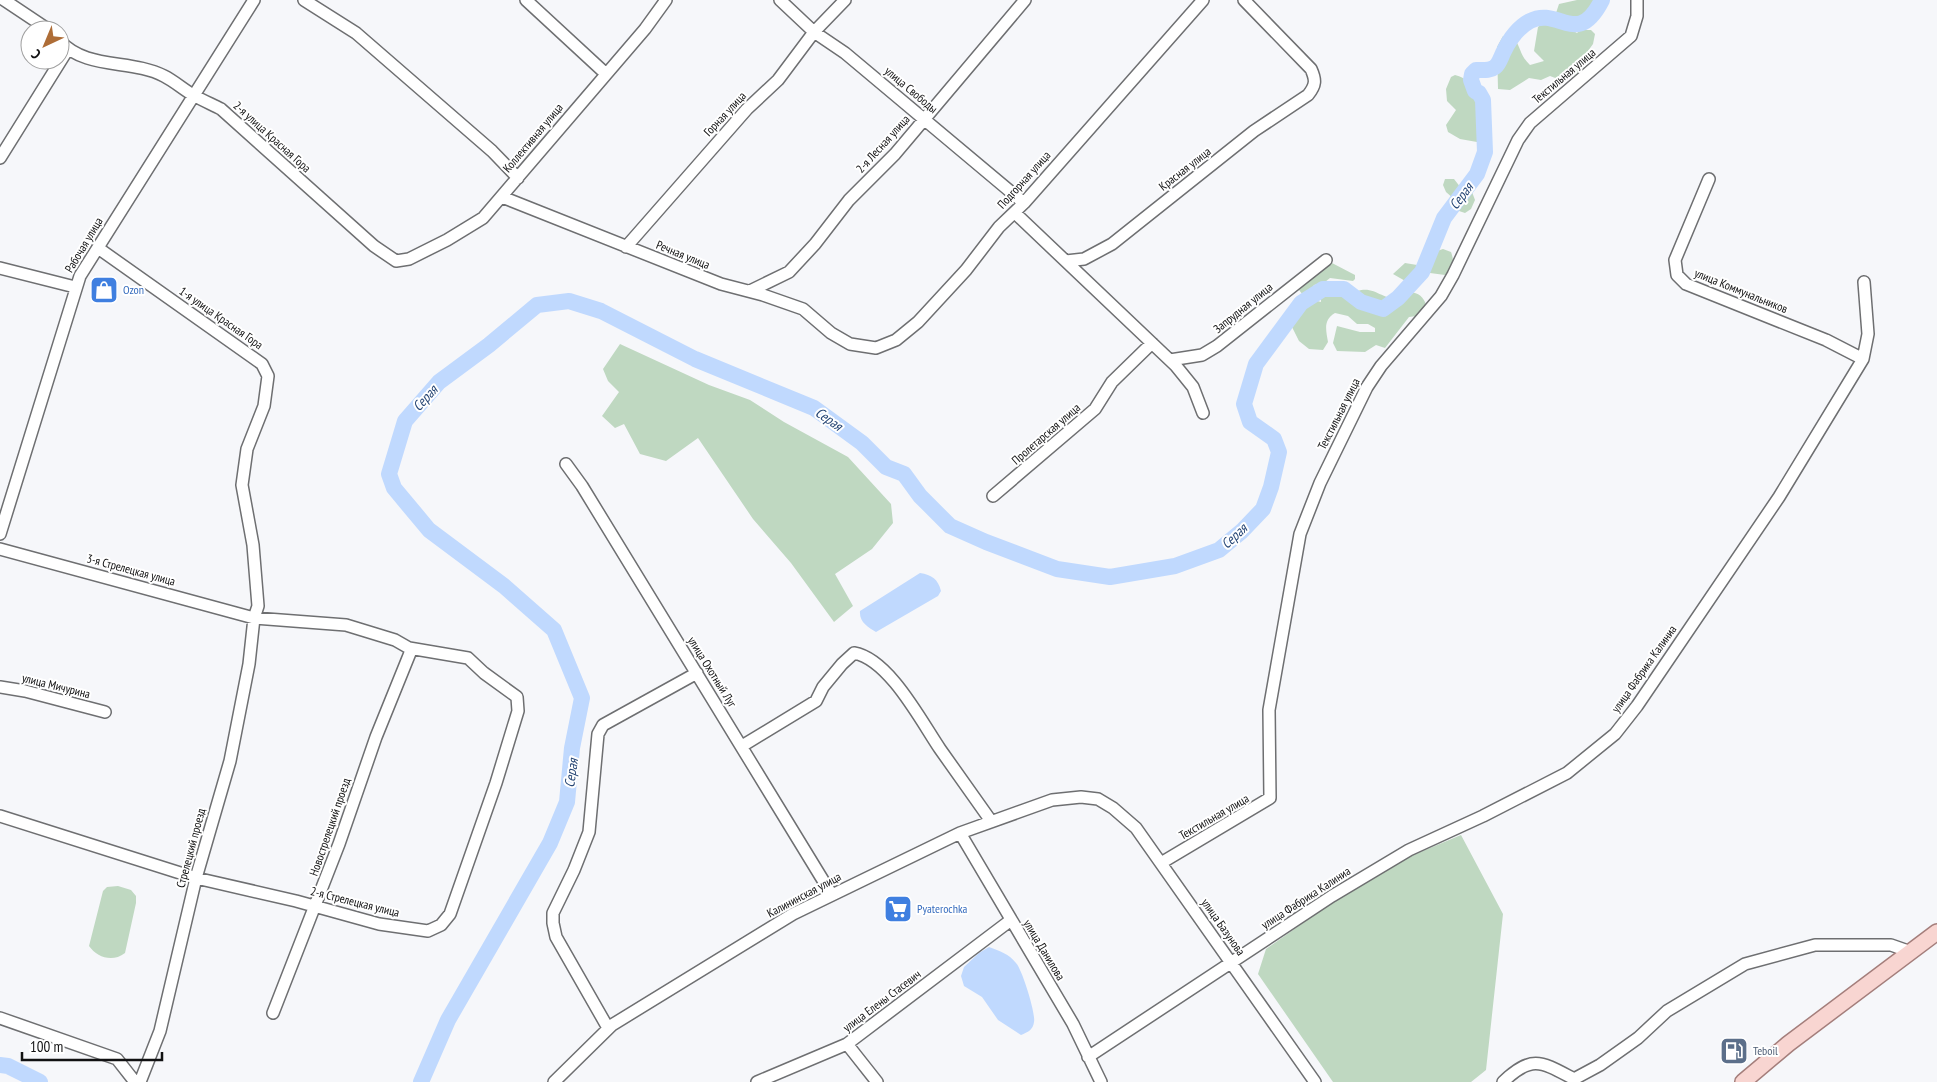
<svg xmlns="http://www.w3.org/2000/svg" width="1937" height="1082" font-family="'PT Sans Narrow',sans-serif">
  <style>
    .green { fill: #bfd8c1 }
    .water { fill: #c0d9fe }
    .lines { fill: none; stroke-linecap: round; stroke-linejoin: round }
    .river { stroke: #c0d9fe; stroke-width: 16 }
    .minor-casing { stroke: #6e6f71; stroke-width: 14 }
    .major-casing { stroke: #a47e7b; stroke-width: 18 }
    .minor { stroke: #fff; stroke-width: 11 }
    .major { stroke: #f8d5d1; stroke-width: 15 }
    .labels { text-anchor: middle; stroke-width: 4; stroke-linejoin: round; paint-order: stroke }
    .street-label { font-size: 12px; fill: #111112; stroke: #fff }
    .shop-label { font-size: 12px; fill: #366cbe; stroke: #fff; text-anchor: start }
    .service-label { font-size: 12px; fill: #4e5e75; stroke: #fff; text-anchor: start }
    .water-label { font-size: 14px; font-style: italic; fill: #254574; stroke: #fff }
  </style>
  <rect width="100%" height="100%" fill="#f6f7fa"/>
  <path class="green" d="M1577,0H1596C1584,13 1575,35 1556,13L1559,4Z
    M1543,23L1568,28L1577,33L1580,30H1591L1595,34L1593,44L1588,51L1589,57C1578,73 1573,86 1550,76L1541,80L1529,78L1510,90L1498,89L1497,47L1503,36L1515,39C1521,49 1521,57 1530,65L1544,61L1534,51L1538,27Z
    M1455,75C1467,78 1470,84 1473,95L1480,101C1483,113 1488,133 1477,142L1460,139L1448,132L1446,125L1456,110L1447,101L1446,89L1451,77Z
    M1445,179H1454L1461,188L1472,192L1475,200L1471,209L1465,213L1456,210L1452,203L1454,199L1446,192L1443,185Z
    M1443,249L1451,252C1455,263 1453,268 1445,275L1430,273L1428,269L1437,251Z
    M1332,263L1355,275V279L1353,281L1330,278L1325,282L1314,285L1308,295H1303L1299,290L1325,265Z
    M1405,263L1417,265L1425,270L1424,276L1414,286L1393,274Z
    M1321,287L1348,295C1374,281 1377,300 1404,300L1405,293C1415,290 1424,296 1426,305L1417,316L1409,317L1385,348L1376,345L1365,352L1337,351L1333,343L1337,326L1360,332H1375V328L1368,324H1357L1348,316L1335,313C1323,320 1326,330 1328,342L1323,350L1309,349L1299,341L1292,327L1289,319L1293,308L1306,298L1321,302V300L1315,296L1317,289Z
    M620,344L709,385L750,400L784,422L848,457L891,504L893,523L872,549L835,574L853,606L834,622L791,563L753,519L698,438L666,461L640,454L624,424L615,428L602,416L619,392L608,381L603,369Z
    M1461,835L1503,914L1486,1070L1471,1082H1333L1258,974L1266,949L1344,894L1399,861Z
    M118,886L131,890L136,896V903L125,953C112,963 97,957 89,946L103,891L107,887Z"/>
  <path class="water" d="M920,573C932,575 938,579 941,591L938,596L876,632C868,627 859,622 860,611Z
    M989,947C1000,951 1009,954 1016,963C1022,969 1036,1014 1034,1022C1033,1030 1028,1032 1021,1035L998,1020L982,997L964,986L961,976L964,967L979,953Z"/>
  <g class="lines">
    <path class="river" d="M0,1065L8,1066L40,1082
      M421,1082L448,1020L550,843L567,802L572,748L582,698L554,630L504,586L429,530L394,488L389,474L405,421L439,382L489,345L537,305L569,301L601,311L695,359L814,408L862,443L886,467L904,474L920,496L950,526L986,542L1057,569L1110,577L1175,566L1219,550L1242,531L1263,509L1271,487L1279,452L1274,439L1250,422L1244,404L1256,364L1301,303L1323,289H1344L1361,302L1383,309L1398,298L1422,272L1444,218L1477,174L1485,152L1483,100L1479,93L1475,91L1471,80L1472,74L1476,70C1483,70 1490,71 1495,67C1499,64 1501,57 1503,53C1509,40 1517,28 1530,21C1559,6 1577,49 1602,0"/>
    <defs>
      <path id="minor" d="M4,0L49,30
        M304,0L356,33L492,151L518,178
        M526,0L605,73
        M780,0L814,32L845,53L1024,203
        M60,41C86,70 131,59 164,76C174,81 183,89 193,95C202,100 211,104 221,109L374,246L396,261L409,259L447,240L483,218L645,29L666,0
        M0,158L68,49
        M1709,179L1675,260L1677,275L1686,284L1826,340L1863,359
        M502,197L721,284L763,295L803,309L831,333L850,344L876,348L896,340L918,322L966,270L999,227L1024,203L1203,0
        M1015,213L1176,366L1193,387L1203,413
        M626,247L747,109L778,80L814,32L845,0
        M98,248L262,364L268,376L264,406L247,449L242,485L253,545L258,606L254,618L249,664L230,761L196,878L160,1031L140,1082
        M1066,261L1084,259L1112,244L1254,131L1308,95C1316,85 1316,80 1311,69L1244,0
        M0,268L75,287
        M750,291L789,272L815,244L849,200L895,154L1025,0
        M1170,360L1202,355L1217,346L1326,260
        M566,464L582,486L832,895
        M993,496L1095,409L1112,382L1152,343
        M0,534L80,276L254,0
        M0,549L254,618L346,625L395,640L409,648L468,658L484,673L517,697L518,711L496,783L450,914L441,925L428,931L379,924L296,901L196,878L0,816
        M0,687L25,691L105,712
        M742,746L816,701L823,687L842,664L854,653C889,659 921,721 940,749C957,773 974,797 991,821
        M960,833L1073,1024L1101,1082
        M1161,863L1270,798L1269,710L1300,534L1320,483L1367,387L1381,366L1441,296L1453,275L1518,140L1530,123L1631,36L1637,16V0
        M273,1013L339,844L376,737L410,653L409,648
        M0,1018L117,1059L135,1082
        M608,1028L556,937L553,923V913L574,870L589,832L598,734L603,725L697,673
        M847,1044L877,1082
        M1088,1057L1332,896L1409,850L1483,816L1567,773L1615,734L1637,706L1779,497L1863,359L1868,334L1864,282
        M554,1082L612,1025L793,914L960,833L1052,800L1081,797L1098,799L1113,808L1136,828L1315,1082
        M757,1082L847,1044L1011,920
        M1503,1082C1532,1054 1542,1062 1574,1079L1600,1065L1638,1038L1667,1011L1745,964L1815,945H1891L1911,952"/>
      <path id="major" d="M1743,1082L1788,1044L1937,932"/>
    </defs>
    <use href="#minor" class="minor-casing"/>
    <use href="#major" class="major-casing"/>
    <use href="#minor" class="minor"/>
    <use href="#major" class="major"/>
  </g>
  <defs>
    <symbol id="shop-square" viewBox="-11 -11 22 22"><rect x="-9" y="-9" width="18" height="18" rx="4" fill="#3f7fe0" stroke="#fff"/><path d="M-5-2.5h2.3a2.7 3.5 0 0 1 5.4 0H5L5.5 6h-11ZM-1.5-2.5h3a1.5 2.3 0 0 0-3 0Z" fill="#fff"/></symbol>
    <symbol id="supermarket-square" viewBox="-11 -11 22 22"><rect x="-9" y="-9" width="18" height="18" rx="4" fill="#3f7fe0" stroke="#fff"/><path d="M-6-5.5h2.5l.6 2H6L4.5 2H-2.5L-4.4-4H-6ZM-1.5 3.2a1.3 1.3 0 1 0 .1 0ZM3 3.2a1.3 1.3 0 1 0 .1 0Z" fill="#fff"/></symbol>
    <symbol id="fuel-square" viewBox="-11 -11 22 22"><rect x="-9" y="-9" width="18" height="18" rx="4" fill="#5c6f8a" stroke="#fff"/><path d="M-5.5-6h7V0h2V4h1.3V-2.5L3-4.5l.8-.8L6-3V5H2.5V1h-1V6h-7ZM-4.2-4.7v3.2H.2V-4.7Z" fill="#fff"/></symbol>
  </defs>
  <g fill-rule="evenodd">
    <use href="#shop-square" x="88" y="274" width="32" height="32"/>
    <use href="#supermarket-square" x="882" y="893" width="32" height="32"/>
    <use href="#fuel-square" x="1718" y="1035" width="32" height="32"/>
  </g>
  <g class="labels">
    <g class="street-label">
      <text transform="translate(1564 76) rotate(-40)" y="4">Текстильная улица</text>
      <text transform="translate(911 90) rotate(40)" y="4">улица Свободы</text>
      <text transform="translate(725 114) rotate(-47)" y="4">Горная улица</text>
      <text transform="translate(272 137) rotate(42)" y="4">2-я улица Красная Гора</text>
      <text transform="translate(533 138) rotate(-50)" y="4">Коллективная улица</text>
      <text transform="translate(883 144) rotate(-48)" y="4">2-я Лесная улица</text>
      <text transform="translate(1185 169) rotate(-38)" y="4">Красная улица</text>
      <text transform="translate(1024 180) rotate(-48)" y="4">Подгорная улица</text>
      <text transform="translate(84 245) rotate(-59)" y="4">Рабочая улица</text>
      <text transform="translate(683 255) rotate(22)" y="4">Речная улица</text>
      <text transform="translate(1741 291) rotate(22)" y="4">улица Коммунальников</text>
      <text transform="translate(1243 308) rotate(-39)" y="4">Запрудная улица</text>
      <text transform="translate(221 318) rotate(35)" y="4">1-я улица Красная Гора</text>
      <text transform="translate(1339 414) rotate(-63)" y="4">Текстильная улица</text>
      <text transform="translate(1046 434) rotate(-41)" y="4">Пролетарская улица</text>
      <text transform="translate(131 570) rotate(15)" y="4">3-я Стрелецкая улица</text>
      <text transform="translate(1644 669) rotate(-55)" y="4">улица Фабрика Калиниа</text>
      <text transform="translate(712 672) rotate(58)" y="4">улица Охотный Луг</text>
      <text transform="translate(56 686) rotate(14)" y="4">улица Мичурина</text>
      <text transform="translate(1214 817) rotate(-30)" y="4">Текстильная улица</text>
      <text transform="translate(330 827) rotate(-71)" y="4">Новострелецкий проезд</text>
      <text transform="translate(191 848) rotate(-75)" y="4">Стрелецкий проезд</text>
      <text transform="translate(804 895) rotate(-28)" y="4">Калининская улица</text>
      <text transform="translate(1306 898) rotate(-33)" y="4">улица Фабрика Калиниа</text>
      <text transform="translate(355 902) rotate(14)" y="4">2-я Стрелецкая улица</text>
      <text transform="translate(1223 927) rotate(55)" y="4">улица Базунова</text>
      <text transform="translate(1044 950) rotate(59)" y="4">улица Данилова</text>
      <text transform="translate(882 1001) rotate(-37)" y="4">улица Елены Стасевич</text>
    </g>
    <g class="shop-label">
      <text x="123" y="294">Ozon</text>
      <text x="917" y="913">Pyaterochka</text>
    </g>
    <g class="service-label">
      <text x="1753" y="1055">Teboil</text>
    </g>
    <g class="water-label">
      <text transform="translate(1461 196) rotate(-53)" y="5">Серая</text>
      <text transform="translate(425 398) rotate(-48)" y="5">Серая</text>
      <text transform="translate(829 419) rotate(35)" y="5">Серая</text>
      <text transform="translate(1234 536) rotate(-43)" y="5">Серая</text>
      <text transform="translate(571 773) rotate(-82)" y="5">Серая</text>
    </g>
  </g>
  <g transform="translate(45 45) rotate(224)"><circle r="24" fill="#ffffff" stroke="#a0a0a0"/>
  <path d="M0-4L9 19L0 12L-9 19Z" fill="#ae6d37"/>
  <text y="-8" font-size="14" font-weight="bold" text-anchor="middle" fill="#111112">С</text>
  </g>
  <path d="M22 1052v8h140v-8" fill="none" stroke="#111112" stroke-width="2.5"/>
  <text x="30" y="1052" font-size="15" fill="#111112" stroke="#ffffff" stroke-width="4" paint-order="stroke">100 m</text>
</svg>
